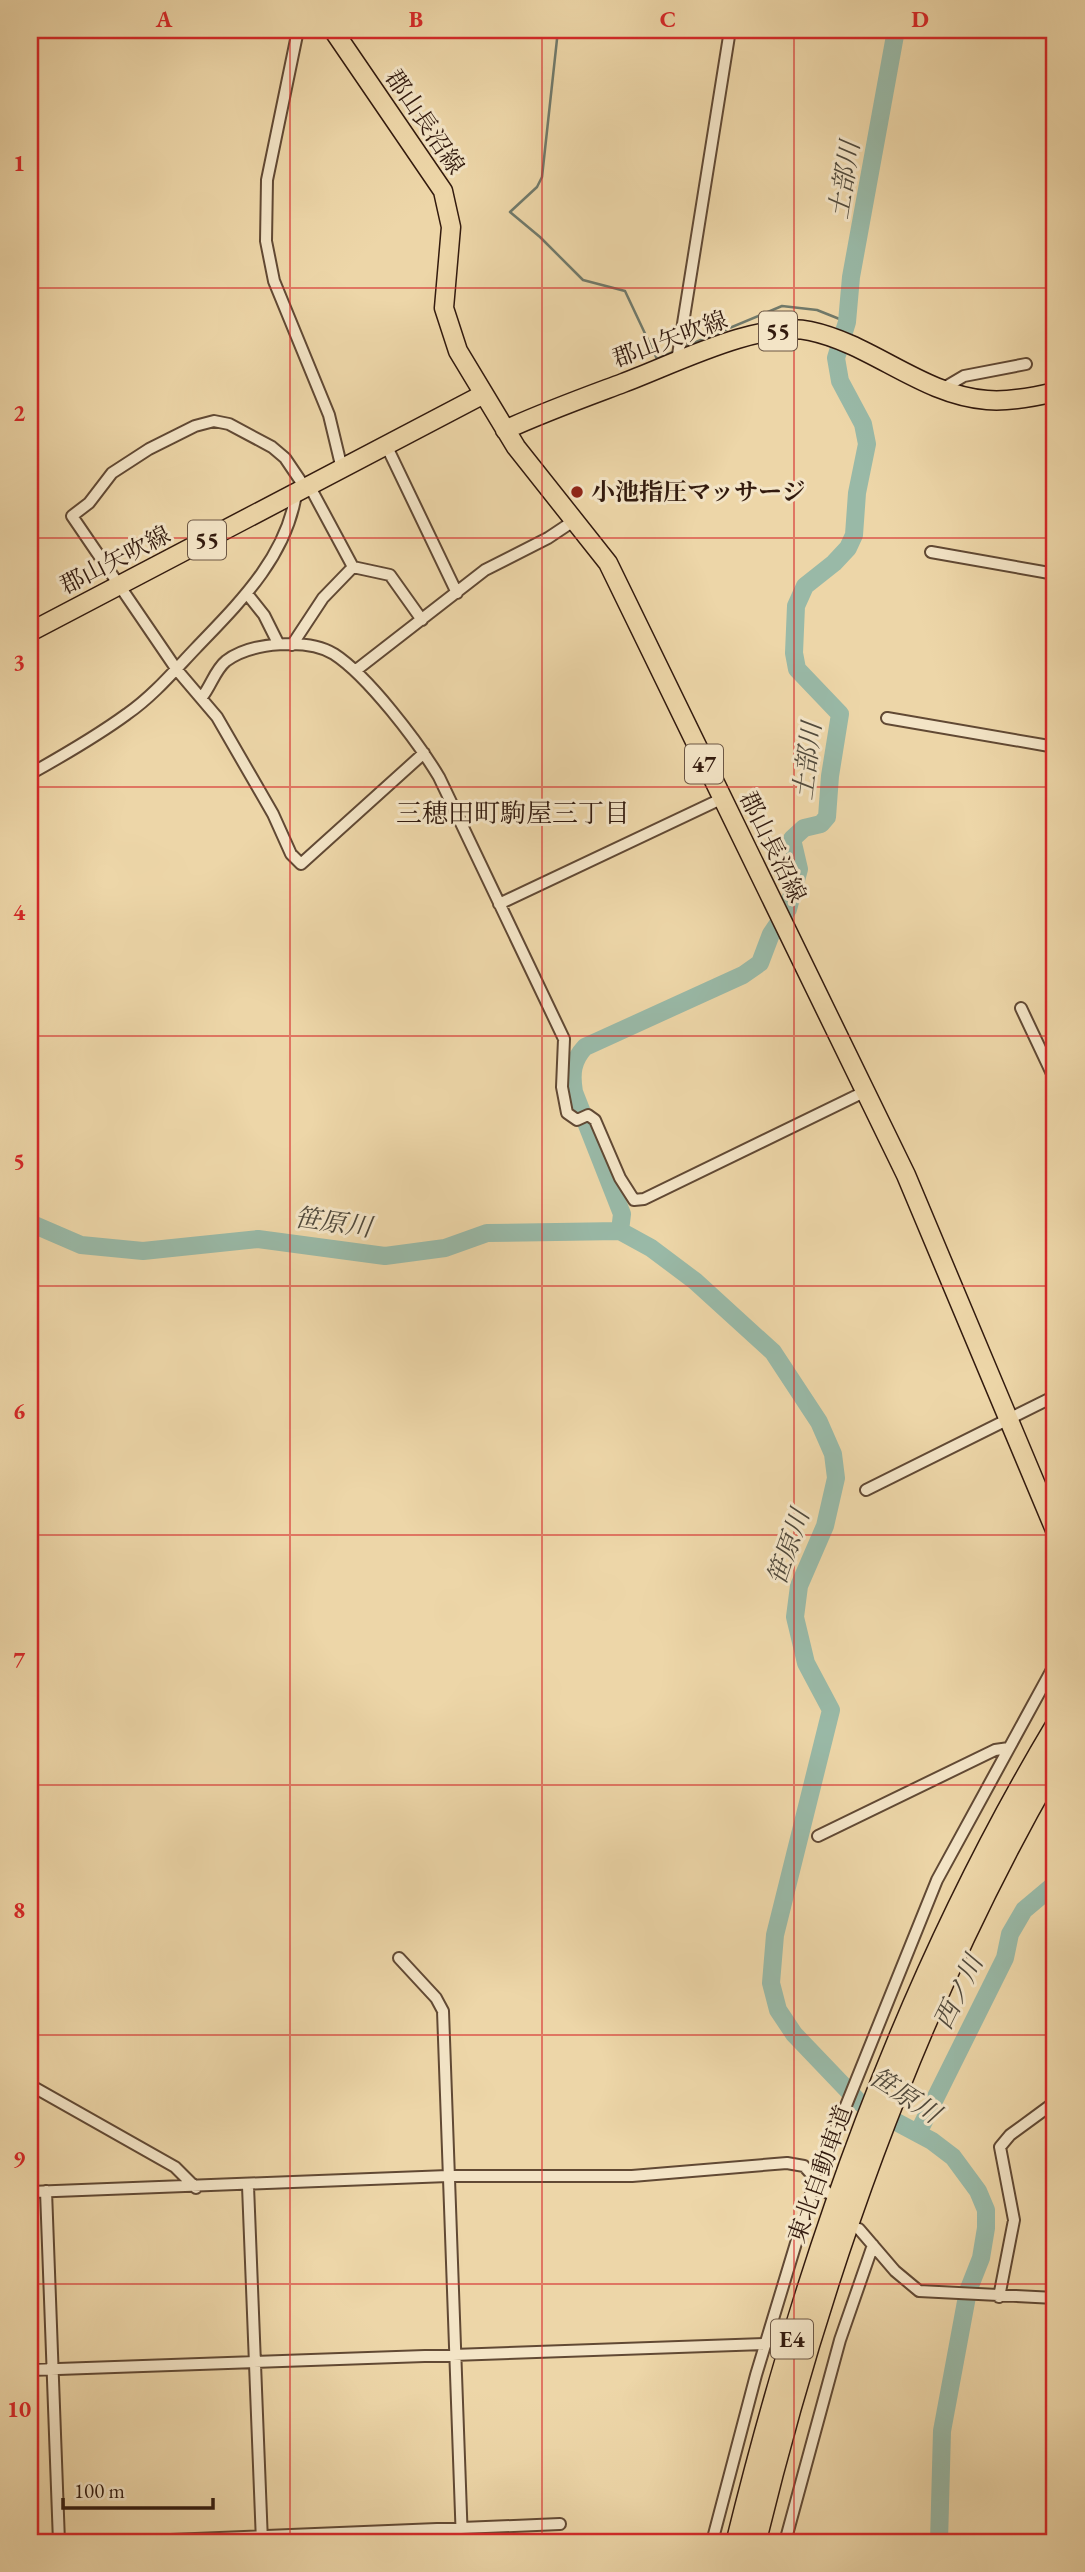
<svg xmlns="http://www.w3.org/2000/svg" width="1085" height="2572" font-family="'EB Garamond','Noto Serif JP',serif">
  <style>
    .lines { fill: none; stroke-linecap: round; stroke-linejoin: round }
    .stream { stroke: #70796a; stroke-width: 2.5 }
    .river { stroke: #99b9a7; stroke-width: 18 }
    .minor-casing { stroke: #614934; stroke-width: 14 }
    .primary-casing { stroke: #321a0e; stroke-width: 21 }
    .motorway-casing { stroke: #321a0e; stroke-width: 24 }
    .minor { stroke: #f3e4c6; stroke-width: 10 }
    .primary { stroke: #edd6a8; stroke-width: 18 }
    .motorway { stroke: #edd6a8; stroke-width: 21 }
    .grid { fill: none; stroke: #d62828; stroke-width: 2; stroke-opacity: 0.55 }
    .poi-dot { fill: #8f2418; stroke: #f3e4c6; stroke-width: 2.5 }
    .labels { text-anchor: middle; stroke-width: 6; stroke-linejoin: round; paint-order: stroke }
    .shield { fill: #f3e4c6; stroke: #6c5745; stroke-width: 2 }
    .shield-label { font-size: 23px; font-weight: bold; fill: #321a0e }
    .street-label { font-size: 24px; fill: #321a0e; stroke: #f3e4c6 }
    .poi-label { font-size: 24px; font-weight: bold; fill: #321a0e; stroke: #f3e4c6; text-anchor: start }
    .water-label { font-size: 26px; font-style: italic; fill: #514a3c; stroke: #f3e4c6 }
    .neighbourhood-label { font-size: 26px; fill: #321a0e; stroke: #f3e4c6 }
    .neatline { fill: none; stroke: #d62828; stroke-width: 2.5 }
    .grid-label { font-size: 23px; text-anchor: middle; font-weight: bold; fill: #d62828 }
  </style>
  <rect width="100%" height="100%" fill="#edd6a8"/>
  <filter id="stains"><feTurbulence type="fractalNoise" baseFrequency=".00286" numOctaves="4"/><feColorMatrix values="0 0 0 0 .2 0 0 0 0 .09 0 0 0 0 .02 0 0 0 .5 -.17"/></filter>
  <radialGradient id="worn" r=".72"><stop offset=".6" stop-color="#630" stop-opacity="0"/><stop offset="1" stop-color="#630" stop-opacity=".3"/></radialGradient>
  <g class="lines">
    <path class="stream" d="M558,30L542,177L537,187L510,212L540,237L583,280L625,291L657,359L675,351
      M684,347L782,306L817,310L847,322"/>
    <path class="river" d="M30,1223L81,1245L143,1251L258,1239L385,1256L445,1248L487,1233L620,1231L651,1248L695,1281L773,1352L819,1422L833,1454L836,1478L825,1526L799,1586L795,1617L806,1663L831,1710L775,1935L771,1983L778,2010L794,2034L816,2057L859,2102L932,2141L953,2157L978,2191L986,2210V2228L981,2258L968,2291L942,2431L939,2542
      M620,1231L622,1214L574,1092C571,1074 572,1061 585,1047L743,975L760,963L771,934L788,909L799,869L792,839L804,828L821,824L827,817L830,776L840,714L797,669L794,653L796,606L805,586L834,563L848,548L854,535L857,493L867,444L863,424L840,381L836,358L847,322L851,277L896,30
      M918,2133L1005,1958L1010,1934L1024,1910L1055,1884"/>
    <defs>
      <path id="minor" d="M298,30L267,180L266,241L274,281L329,415L342,469
        M677,361L730,30
        M942,389L964,376L1026,364
        M387,447L457,593
        M306,489L285,458L272,447L229,424L214,421L195,426L149,449L112,473L89,503L72,516L177,670L217,717L273,814L291,854L301,864L424,753
        M931,552L1055,574
        M353,567L390,575L422,620
        M248,595L264,615L278,643
        M292,645L323,598L353,567L310,487
        M355,671L485,570L548,538L575,520
        M202,697C211,686 215,670 226,661C251,642 308,638 334,654C368,676 418,742 439,777L564,1039L562,1087L567,1113L577,1120L588,1115L595,1120L620,1178L634,1200L644,1199L866,1091
        M887,718L1055,747
        M30,768L32,773C64,755 97,736 127,714C153,696 174,671 196,648C238,604 286,558 296,494
        M499,904L721,799
        M1021,1008L1055,1080
        M866,1490L1055,1396
        M818,1836L995,1750L1009,1748
        M399,1958L436,1998L443,2011L462,2542
        M30,2085L175,2167L196,2188
        M248,2186L262,2542
        M46,2191L59,2542
        M30,2192L448,2176H632L787,2163L804,2166L828,2193
        M859,2229L895,2271L919,2291L1055,2298
        M999,2297L1014,2220L1000,2147L1010,2135L1055,2102
        M30,2370L766,2344
        M122,2542L560,2524
        M712,2542L756,2375L813,2187L814,2175L843,2113L937,1880L1055,1664
        M785,2542L840,2340L873,2245"/>
      <path id="primary" d="M333,30L443,191L451,227L444,308L458,351L516,447L608,563L906,1175L1055,1530
        M505,430C544,412 583,398 623,383C672,365 759,320 810,331C872,344 922,395 987,400C1009,402 1034,397 1055,392
        M30,632L482,395"/>
      <path id="motorway" d="M737,2542C807,2258 904,1980 1055,1728
        M755,2542C821,2271 915,2005 1055,1763"/>
    </defs>
    <use href="#minor" class="minor-casing"/>
    <use href="#primary" class="primary-casing"/>
    <use href="#motorway" class="motorway-casing"/>
    <use href="#minor" class="minor"/>
    <use href="#primary" class="primary"/>
    <use href="#motorway" class="motorway"/>
  </g>
  <path class="grid" d="M290,30V2542M542,30V2542M794,30V2542M30,288H1055M30,538H1055M30,787H1055M30,1036H1055M30,1286H1055M30,1535H1055M30,1785H1055M30,2035H1055M30,2284H1055"/>
  <circle class="poi-dot" cx="577" cy="492" r="7"/>
  <g class="labels">
    <g class="shield">
      <rect x="759" y="311.5" width="38" height="39" rx="5"/>
      <rect x="188" y="520.5" width="38" height="39" rx="5"/>
      <rect x="685" y="744.5" width="38" height="39" rx="5"/>
      <rect x="771" y="2319.5" width="42" height="39" rx="5"/>
    </g>
    <g class="shield-label">
      <text x="778" y="339">55</text>
      <text x="207" y="548">55</text>
      <text x="704" y="772">47</text>
      <text x="792" y="2347">E4</text>
    </g>
    <g class="street-label">
      <text transform="translate(425 122) rotate(56)" y="8">郡山長沼線</text>
      <text transform="translate(670 339) rotate(-20)" y="8">郡山矢吹線</text>
      <text transform="translate(115 560) rotate(-27)" y="8">郡山矢吹線</text>
      <text transform="translate(773 847) rotate(64)" y="8">郡山長沼線</text>
      <text transform="translate(820 2174) rotate(-70)" y="8">東北自動車道</text>
    </g>
    <g class="poi-label">
      <text x="591" y="500">小池指圧マッサージ</text>
    </g>
    <g class="water-label">
      <text transform="translate(844 180) rotate(-81)" y="9">土部川</text>
      <text transform="translate(807 761) rotate(-83)" y="9">土部川</text>
      <text transform="translate(333 1222) rotate(8)" y="9">笹原川</text>
      <text transform="translate(788 1547) rotate(-71)" y="9">笹原川</text>
      <text transform="translate(958 1992) rotate(-64)" y="9">西ノ川</text>
      <text transform="translate(905 2095) rotate(33)" y="9">笹原川</text>
    </g>
    <g class="neighbourhood-label">
      <text x="513" y="822">三穂田町駒屋三丁目</text>
    </g>
  </g>
  <rect width="1085" height="2572" fill="none" stroke="#edd6a8" stroke-width="77"/>
  <path d="M63 2498v10h150v-10" fill="none" stroke="#321a0e" stroke-width="3.5"/>
  <text x="74" y="2498" font-size="21" fill="#321a0e" stroke="#f3e4c6" stroke-width="5" paint-order="stroke">100 m</text>
  <rect x="38" y="38" width="1008" height="2496" class="neatline"/>
  <g class="grid-label">
    <text x="164" y="27">A</text>
    <text x="416" y="27">B</text>
    <text x="668" y="27">C</text>
    <text x="920" y="27">D</text>
    <text x="19" y="171">1</text>
    <text x="19" y="421">2</text>
    <text x="19" y="670">3</text>
    <text x="19" y="920">4</text>
    <text x="19" y="1169">5</text>
    <text x="19" y="1419">6</text>
    <text x="19" y="1668">7</text>
    <text x="19" y="1918">8</text>
    <text x="19" y="2167">9</text>
    <text x="19" y="2417">10</text>
  </g>
  <rect width="100%" height="100%" filter="url(#stains)"/>
  <rect width="100%" height="100%" fill="url(#worn)"/>
</svg>
